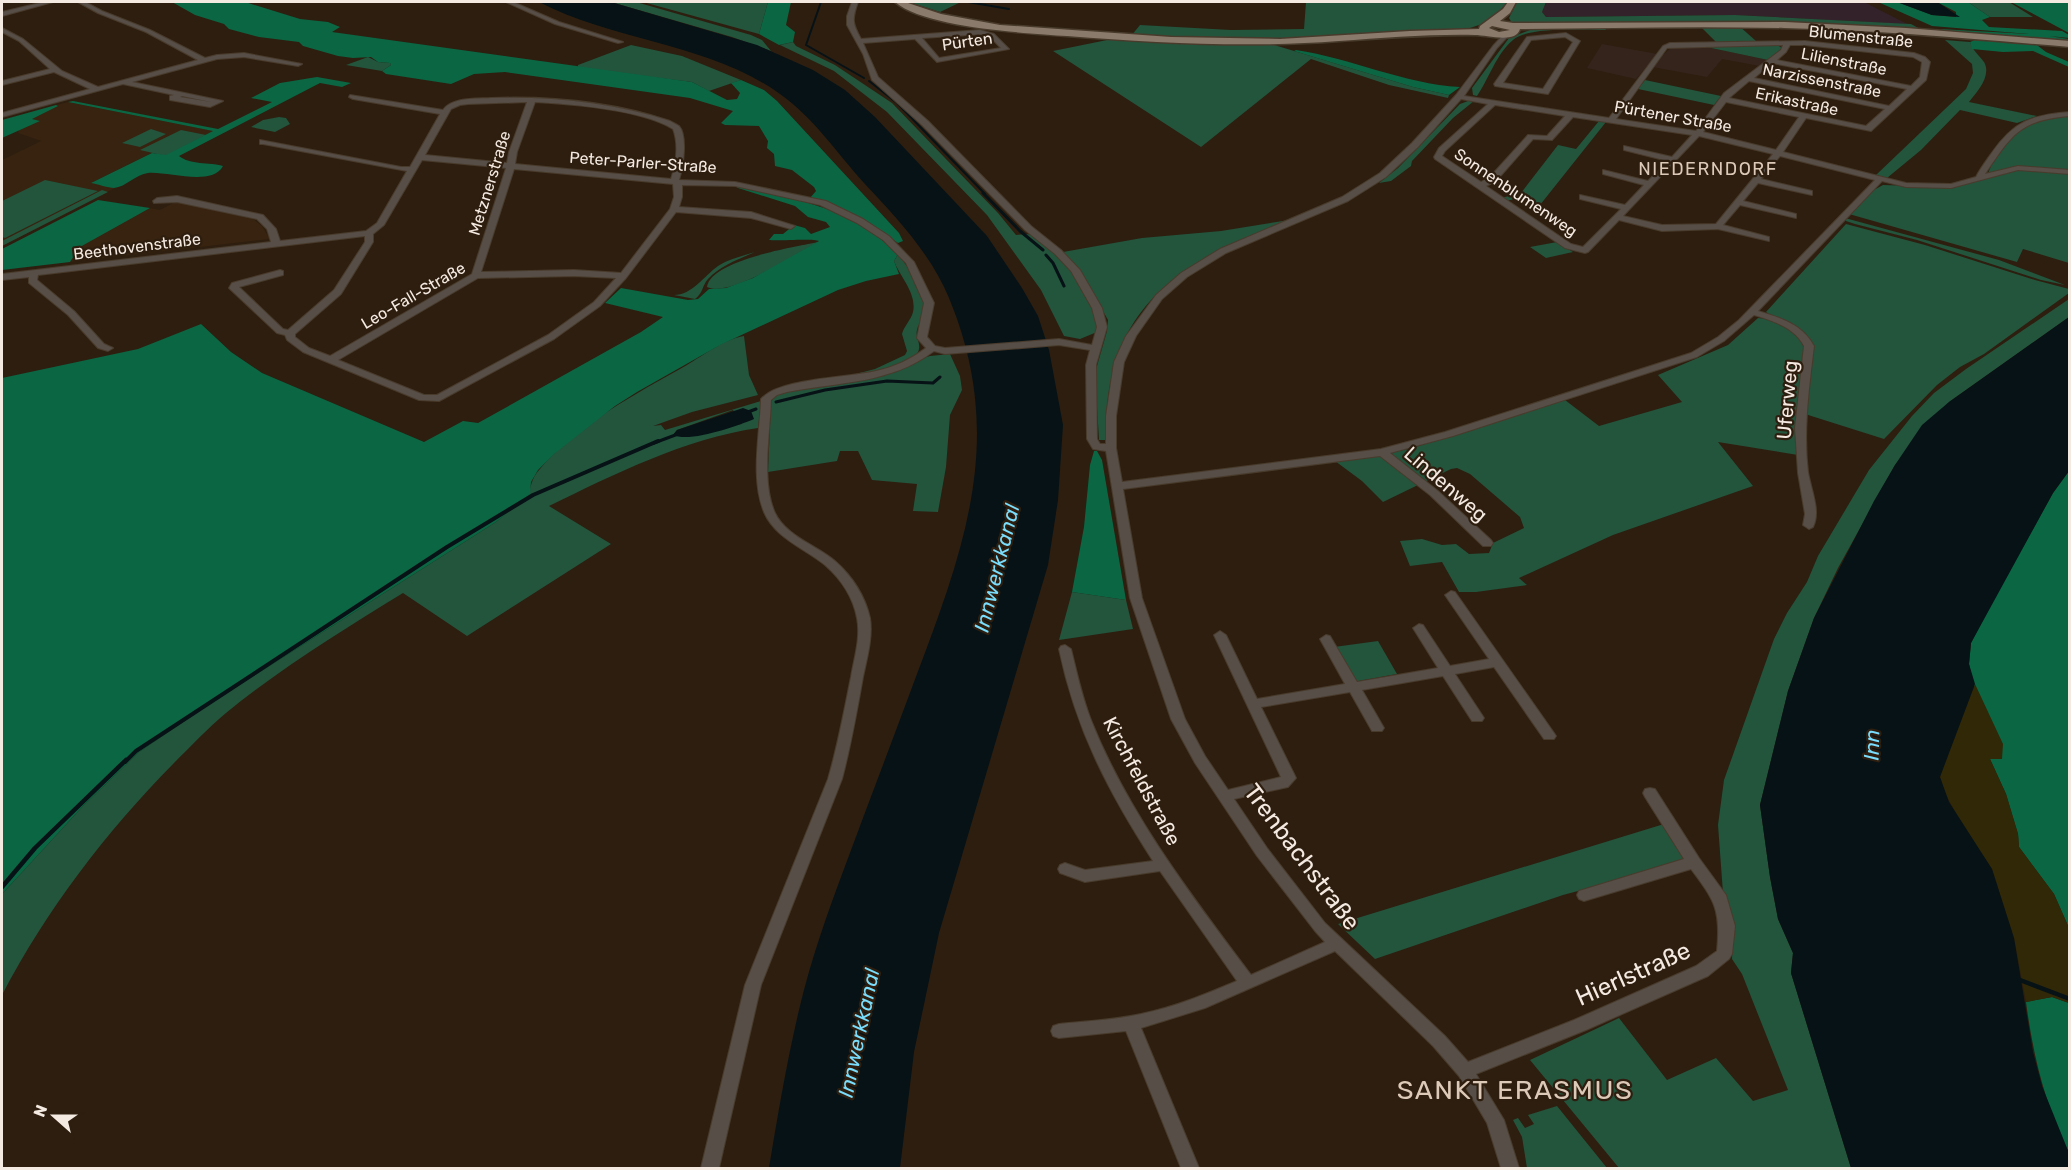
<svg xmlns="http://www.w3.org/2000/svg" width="2071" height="1170" font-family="Rubik,sans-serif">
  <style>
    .commercial { fill: #35241c }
    .industrial { fill: #34222b }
    .built { fill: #37230f }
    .green { fill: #23543c; fill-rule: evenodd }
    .forest { fill: #0b6643 }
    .sand { fill: #302807 }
    .water { fill: #061216 }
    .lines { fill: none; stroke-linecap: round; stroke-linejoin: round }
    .stream-far3 { stroke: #061216; stroke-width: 2 }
    .stream-far2 { stroke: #061216; stroke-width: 3 }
    .stream-far1 { stroke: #061216; stroke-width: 4 }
    .stream { stroke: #061216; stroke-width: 4.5 }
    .minor-casing { stroke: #493b2c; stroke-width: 2 }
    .major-casing { stroke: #493b2c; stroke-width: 3 }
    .minor { fill: #564e47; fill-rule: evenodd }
    .major { fill: #8a7a6c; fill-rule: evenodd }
    .labels { text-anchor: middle; stroke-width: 4.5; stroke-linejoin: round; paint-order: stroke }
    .far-street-label { font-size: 16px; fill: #f5eae1; stroke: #2d1e0f }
    .far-quarter-label { font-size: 18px; letter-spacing: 1.5px; fill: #ddc9b7; stroke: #2d1e0f }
    .street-label { font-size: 20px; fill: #f5eae1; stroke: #2d1e0f }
    .water-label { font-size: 21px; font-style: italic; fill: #7addfc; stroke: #2d1e0f }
    .near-street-label { font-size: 24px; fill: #f5eae1; stroke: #2d1e0f }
    .near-quarter-label { font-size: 27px; letter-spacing: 1.5px; fill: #ddc9b7; stroke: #2d1e0f }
  </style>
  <rect width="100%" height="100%" fill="#2d1e0f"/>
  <path class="commercial" d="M1602,44L1663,55L1672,47L1697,45L1768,60L1760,66L1722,59L1707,77L1647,66L1636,79L1587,68Z"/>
  <path class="industrial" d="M1546,2H1864L1907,24L1735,15L1546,17L1542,12Z"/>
  <path class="built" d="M68,102L214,131L166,156L152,153L93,182L115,188L2,246V160L41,141L18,133L19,130L39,121L31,119L56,105Z
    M175,202L253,219L262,226L270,239L70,262L80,247L98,235L150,208L160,210Z"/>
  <path class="green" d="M611,2H636L751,35L762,40L771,51L732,37Z
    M643,2H768L759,34Z
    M909,2H961L940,12Z
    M1306,2H1507L1491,21L1467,29L1293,40L1131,36L1140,25L1231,30L1304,29Z
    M1517,2H1546L1542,12L1546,17L1735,15L1911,24L1922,30L1718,23H1512L1509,18Z
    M1968,2H2009L2033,17H1990Z
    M1699,25H1738L1756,41L1716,42Z
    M1603,26L1606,30C1584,30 1529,26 1513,40C1496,54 1489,79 1477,96L1473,95L1472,88L1509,38L1530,30Z
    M1117,38L1207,44H1271L1413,87L1449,95L1448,98L1389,85L1311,59L1201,147L1053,51Z
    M1945,40L1970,42C1973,51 1979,55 1984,62C1992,76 1977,92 1969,102L2037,116L2017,123L1960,110L1921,150L1887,178L1876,175L1966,89L1973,73L1972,64Z
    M793,42L796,46L835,65L892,103L998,213L1016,235C1022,235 1028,233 1034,236C1061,251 1101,302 1097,332L1080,339L1064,336L1041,290L987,215L887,112L834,71L780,45Z
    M631,45L682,56L741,80L709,91L692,82L578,68V65Z
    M1697,45H1777L1782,48L1768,60Z
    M368,57L378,62L390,63L391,65L382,71L346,65Z
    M1645,80L1721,96L1714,105L1638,89Z
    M1468,101H1474L1453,118L1412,161L1411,166L1391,181L1379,183L1398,168L1460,104Z
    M2069,115V263L2023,249L2017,262L1849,214L1872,191L1883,185L1950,187L1987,177C1994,155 2012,125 2037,119C2047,117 2059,116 2069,115Z
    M279,117L286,118L290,124L275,132L251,127L263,120Z
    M1599,121L1606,122L1540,205L1526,197L1505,201L1501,198L1521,193L1558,145L1576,149Z
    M151,129L166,134L140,147L122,143Z
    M181,130L206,135L166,156L140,150Z
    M45,180L98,191L5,238L2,237V201Z
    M102,190L108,192L2,246V241Z
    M1845,218L1999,260L2065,285L2041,280L1917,240L1855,224L1846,221Z
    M1289,220C1176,264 1104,307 1106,440H1099L1095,373L1107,331L1108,320L1089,286L1063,252L1142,238L1221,231Z
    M1846,224L1925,245L2035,280L2069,289V293L1984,354L1960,367L1937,385L1884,439L1805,414L1811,345L1766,312Z
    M818,242C796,254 730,298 707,287C711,260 795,247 818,242Z
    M1557,242L1573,252L1546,258L1530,247Z
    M755,252C739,259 720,266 708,279C702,286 703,293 695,299L674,295C692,295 704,276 718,266C729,259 742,256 755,252Z
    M898,254C908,268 927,290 925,308C925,315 919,322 917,330C915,338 922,344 918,352C910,368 861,375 844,377L875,369L905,355L907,351L902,334C904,326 911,320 913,312C917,293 900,277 894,261Z
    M2069,299V317L1949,402L1895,465L1838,568L1814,618L1788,691L1760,805L1770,877L1778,919L1793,953L1791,973L1851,1168H1619L1530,1060L1619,1018L1667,1080L1716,1058L1753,1101L1788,1090L1742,974L1732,959L1733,933L1728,901L1723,893L1718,825L1724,780L1774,639L1787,613L1807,582L1818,556L1869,470L1912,416L1934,393L1966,369Z
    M1758,318C1778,319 1792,329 1805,342L1798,455L1718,442L1753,486L1613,535L1519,578L1527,585L1476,592H1459L1442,562L1410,566L1400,541L1422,539L1442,545L1456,544L1469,554L1489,553L1493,543L1524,528L1520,517L1470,474L1457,468L1451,469L1383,502L1362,481L1335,461L1409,449L1565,400L1599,426L1682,402L1658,375L1728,345Z
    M744,336L749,375L758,395L692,412L653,426L661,425L665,430L761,401L758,428C684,439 615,474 549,506L611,544L467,636L403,593C343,630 281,668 226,713C208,728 191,746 174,763C106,832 47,909 2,995V894L84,805L139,752L208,705L496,522L529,494C531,484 533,476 540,469C575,426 639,392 687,365C704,355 724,339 744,336ZM733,410L742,424L673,435L677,430Z
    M950,354L960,376L962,390L950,415L946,467L938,512L913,511L917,484L872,480L858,451H840L837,461L768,472L771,401L781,392L837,382L930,356Z
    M1072,592L1126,600L1133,629L1059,640Z
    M1378,641L1397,674L1353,682L1334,647Z
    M1664,824L1691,861L1563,895L1375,959L1338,924Z
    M1557,1106L1607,1168H1527L1522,1137L1513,1120L1518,1118L1525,1128L1534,1124L1528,1115Z"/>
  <path class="forest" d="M172,2H245L300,19L328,22L340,27L332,32L692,82L727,100L737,99L740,93L731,83L741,80L764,90L777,101L899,233L903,241L898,243C870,223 843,206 810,198L816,191L814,187L792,170L775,166L774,154L767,148L768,141L759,126L725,125L721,123L733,111L690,98L505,72L474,74L451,84L386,74L382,71L391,65L390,63L378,62L371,57L353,58L338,56L303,46L299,42L259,37L229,29L224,24L195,15Z
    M768,2H791L786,25L795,32L793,42L779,45L759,34Z
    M1878,2H1897L1932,15L1956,17V12L1937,2H1968L1990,17L1982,20L1989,27L2062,31L2069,35V38L2049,36L2069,39V42L1951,32L1940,29L2029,34L1932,26Z
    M2011,2H2069V33Z
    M1977,39L2033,42L2046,52L2069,62V67L2033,51L2003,52L1972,49L1970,42Z
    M1296,50C1351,58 1404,84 1460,87L1449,95L1413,87L1294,51Z
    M317,77L351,83L342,87L320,83L179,156C190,165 209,162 223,166C212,187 167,171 148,173C136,174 126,187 114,188C108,188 98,184 91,183L152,153L166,155L213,131L68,102L73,101L218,129L272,102L251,98L280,83Z
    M56,105L58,106L32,119L40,121L2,138V120Z
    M735,185C799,200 848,206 898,254L894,261L899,274L866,281L838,290L720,345L637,392L615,406L554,454L538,470L531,482L530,494L496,522L208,705L139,752L84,805L2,894V378L138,349L201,324L231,352L262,373L424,442L463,421L478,423L641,332L663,317L605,303L621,288L688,300L698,299L709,289L726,288L753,278L819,241C814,238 779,241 769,240L774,234H783L794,225L805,228L811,234L830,227L826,222L808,217L795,206L738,188Z
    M98,200L150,208L80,247L70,262L2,270V249Z
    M1094,451H1097L1102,460L1126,600L1072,592L1084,527L1090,465Z
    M2069,471V928L2054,894L2019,847L2018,834L2006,794L1990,759L1969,664L1971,643L1990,606L2053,493Z
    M2052,997L2069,1003V1153C2045,1105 2033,1055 2026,1002Z"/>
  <path class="sand" d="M1975,684L2003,744L2002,759H1990L2006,794L2018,834L2019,847L2054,894L2069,928V1003L2052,997L2026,1002L2014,938L1992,869L1966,832L1944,791L1940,777L1944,764Z"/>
  <path class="water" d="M539,2H611L757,45L813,70L845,90L875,117L987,236L1022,288L1038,316L1049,350L1063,425L1058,500L1048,565L939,933L914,1052L900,1168H769C778,1114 787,1060 800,1006C811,960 827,914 844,869C868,804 893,739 917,674C966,544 1006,435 949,298C931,254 896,217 864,183C837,153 813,117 780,94C709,43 616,42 539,2Z
    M1897,2H1937L1960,17L1932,15Z
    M2069,317V471L2053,493L1971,643L1969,664L1975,684L1940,777L1949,802L1992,869L2014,938L2033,1052L2042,1086L2069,1153V1168H1851L1791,973L1793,953L1778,919L1770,877L1760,805L1788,691L1814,618L1874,501L1895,465L1922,425L1949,402Z
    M743,408L751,411L754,419C737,426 690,443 673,435L677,430Z"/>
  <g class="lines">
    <path class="stream-far3" d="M821,2L806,45L864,78
      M968,2L1009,9
      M869,81L897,103L985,194"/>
    <path class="stream-far2" d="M983,193L1020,231L1043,250
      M1046,255L1053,263L1064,286
      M776,402L825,390L887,381L933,383L940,377
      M748,412L756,409
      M654,443L678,434"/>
    <path class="stream-far1" d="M125,762L136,751L447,547L533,495L658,441"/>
    <path class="stream" d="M2,887L35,848L126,760
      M2020,980L2070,999"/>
    <defs>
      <path id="minor" d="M44,2H53L2,16V12Z
        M78,2H85L102,11L150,30L205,58L217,55L244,53L302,64L298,66L244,57L217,59L132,82L223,101L210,107L170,100V96L174,95L123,84L2,117V113L90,89L54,72L2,85V81L50,69L19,41L2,32V28L23,39L62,71L98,87L198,60L146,32L98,13ZM182,96L211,102L180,97Z
        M506,2H513L559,22L623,42L618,43L555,24Z
        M852,2H858C852,19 852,23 861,39L980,30L994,34L1009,49L937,62L915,39L863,43L878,77L928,121L1031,226L1061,250L1080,270L1102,308L1107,327L1096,365L1097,439L1100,444H1106V416L1114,362L1126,336L1156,295L1181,273L1220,249L1342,197L1380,173L1412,143L1456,95L1493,46L1505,33L1510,34L1497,48L1464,96L1609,118L1663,46L1670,43L1805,41L1914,53L1925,57L1930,62L1926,80L1871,131L1806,118L1783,152L1906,183L1951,184L1976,177C1980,169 1986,161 1991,154C2014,121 2031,115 2070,112V116C2019,120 2012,135 1985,174L2018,166L2070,170V174L2018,170L1951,188L1906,187L1882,181L1758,311C1781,318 1802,324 1814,346C1809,388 1803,430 1808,472C1811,490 1821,511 1813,527L1809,529L1803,525L1805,514L1798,473L1795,428L1804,346C1794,327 1773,321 1754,315L1724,341L1697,357L1453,436L1390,453L1438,491L1491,540L1493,543L1491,546H1483L1430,495L1380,456L1123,489L1142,598L1185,719L1205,756L1228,790L1281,777L1214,635L1220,631L1226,635L1257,699L1345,684L1320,639L1326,635L1330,636L1357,682L1438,668L1413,628L1419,624L1423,625L1450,666L1489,659L1445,595L1451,591L1455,592L1554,733L1556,736L1554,739H1544L1494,667L1455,674L1484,718L1482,721H1472L1443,676L1362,690L1384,728L1382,731H1372L1350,692L1261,707L1296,778L1288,787L1234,799L1267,848L1325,923L1445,1036L1468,1062L1574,1020L1696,966L1717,951C1721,910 1715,901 1691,869L1584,901L1579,899L1577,895L1579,891L1684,859L1645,797L1643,793L1645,789L1650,788L1655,789L1699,858L1726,895L1735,926L1732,954L1729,959L1708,976L1586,1030L1476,1074L1504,1120L1519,1168H1501L1487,1123L1459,1076L1433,1046L1335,951L1205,1008L1141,1028L1199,1168H1181L1126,1031L1059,1038L1053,1036L1051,1031L1053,1026L1059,1024C1087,1021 1114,1020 1141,1014C1175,1007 1206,994 1237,981L1160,871L1085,882L1060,873L1058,869L1060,865L1065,863L1085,870L1153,861C1108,791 1076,730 1059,649L1061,646L1065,645L1071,649C1077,673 1082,697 1091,720C1128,813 1191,895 1251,975L1325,942L1315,931L1257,856L1195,763L1171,719L1130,598L1106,451L1093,449L1087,439L1086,365L1090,350L1059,345L945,354L934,351C891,384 838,382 787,392L777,395L771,400C770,434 761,482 775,513C786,536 816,545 835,561C852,576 865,596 870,618C873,637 867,658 863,677C857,711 851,745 842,779L761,985L719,1168H701L745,985L828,779C838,745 844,711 851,677C854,658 861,638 857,618C853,597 841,579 825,565C804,548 775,538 764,512C750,478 760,434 761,399C779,378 848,378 876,371C895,367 911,359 926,348L917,338L924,303L906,263L883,240L857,223L820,205L735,186L682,185V197L679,207L751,212L795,226L791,229L751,218L676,212L626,278L600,306L554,339L439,401L419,400L303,352L287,340L285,335L277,333L229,288L232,283L280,270L283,271V275L239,287L283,329L288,330L334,290L365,242V236L38,275L37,280L74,311L104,344L113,348L108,351L98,348L68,315L29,283V277L2,280V274L271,242L267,229L257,219L177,202L154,203L153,201L157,198L177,196L263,215L276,229L280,241L366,231L377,223L407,171L263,144H260V140L401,167H410L440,114L353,99L349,97L350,95L443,110C452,97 476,99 491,98C550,96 613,102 670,121C673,123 676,124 679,126C688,136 683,168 679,180L735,182L826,201L863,219L889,236L914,262L934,303L927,337L935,346L945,348L1059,339L1092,345L1097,327L1092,308L1071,271L1055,254L1025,230L922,125L872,80L863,54L847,25V16ZM984,34L992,39L1001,48L939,58L922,38ZM1783,45L1781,50L1724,93L1696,131L1616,119L1667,48ZM1790,45H1805L1913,57L1922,62L1920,77L1911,86L1777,60L1786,52ZM1772,63L1907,89L1889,106L1754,78ZM1749,81L1885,109L1866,126L1729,98ZM1461,99L1488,104L1439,148L1434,157L1435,159L1565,248L1585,253L1588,252L1619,220L1662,231L1718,229L1769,241V237L1723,225L1740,205L1796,218V214L1743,201L1758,183L1812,195V191L1761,179L1780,156L1875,180L1739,320L1718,337L1691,353L1445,432L1381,449L1122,482L1116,448V416L1124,362L1136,336L1162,299L1187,277L1226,253L1348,201L1386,177L1418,147ZM527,102L509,152L507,163L425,155L451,109L460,105L468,104ZM535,102C571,104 643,110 673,129C679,145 676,164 671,179L515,164L517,152ZM1726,102L1799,117L1776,150L1703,132ZM1495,105L1565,116L1547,136L1528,135L1490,177L1481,182L1442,156L1445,151ZM1573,117L1692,135L1672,157L1624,146V150L1668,161L1648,181L1603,170V174L1644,185L1625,205L1580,195V199L1621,209L1583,247L1571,244L1486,186L1496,181L1533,139L1552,140ZM1699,136L1773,154L1716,224L1662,225L1623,216ZM422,160L506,168L472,274L330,356L309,348L295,337V334L341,294L373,242V234L384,225ZM514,169L673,184L674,197L670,209L621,273L574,270L481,272ZM574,276L616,278L594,302L548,335L437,395H424L338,360L478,278Z
        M1566,33L1580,41L1548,94L1495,86L1494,84L1527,37ZM1565,37L1573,42L1543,89L1503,83L1531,40Z"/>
      <path id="major" d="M895,2H905L941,14L1000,25L1171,37L1280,39L1410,31L1479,29L1480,26L1503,9L1508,2H1516L1510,13L1500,21L1513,23L1785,22L1906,28L2070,41V47C1974,39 1879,30 1784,28C1696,26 1608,28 1520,29C1516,44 1487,35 1475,35C1430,34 1384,38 1339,41C1248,48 1158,43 1067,36C1025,33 926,28 895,2ZM1492,26L1510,30L1499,32L1489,28Z"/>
    </defs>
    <use href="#minor" class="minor-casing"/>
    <use href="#major" class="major-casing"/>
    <use href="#minor" class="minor"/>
    <use href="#major" class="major"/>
  </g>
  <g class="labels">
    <g class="far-street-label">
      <text transform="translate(1861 36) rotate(6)" y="6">Blumenstraße</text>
      <text transform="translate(967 41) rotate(-8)" y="6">Pürten</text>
      <text transform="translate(1844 61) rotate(11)" y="6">Lilienstraße</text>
      <text transform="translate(1822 80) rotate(11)" y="6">Narzissenstraße</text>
      <text transform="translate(1797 101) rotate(12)" y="6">Erikastraße</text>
      <text transform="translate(1673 116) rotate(10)" y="6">Pürtener Straße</text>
      <text transform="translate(643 162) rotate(4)" y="6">Peter-Parler-Straße</text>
      <text transform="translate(489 183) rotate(-73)" y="6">Metznerstraße</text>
      <text transform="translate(1516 192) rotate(34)" y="6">Sonnenblumenweg</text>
      <text transform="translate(137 246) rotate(-7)" y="6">Beethovenstraße</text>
      <text transform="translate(413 295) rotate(-30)" y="6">Leo-Fall-Straße</text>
    </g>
    <g class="far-quarter-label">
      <text x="1708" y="175">NIEDERNDORF</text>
    </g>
    <g class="street-label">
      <text transform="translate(1787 400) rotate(-85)" y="7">Uferweg</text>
      <text transform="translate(1446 484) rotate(41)" y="7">Lindenweg</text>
      <text transform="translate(1142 781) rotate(62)" y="7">Kirchfeldstraße</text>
    </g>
    <g class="water-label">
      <text transform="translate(997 568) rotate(-76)" y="7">Innwerkkanal</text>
      <text transform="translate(1872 745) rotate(-88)" y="7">Inn</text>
      <text transform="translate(859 1033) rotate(-78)" y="7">Innwerkkanal</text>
    </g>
    <g class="near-street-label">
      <text transform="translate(1302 857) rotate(53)" y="8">Trenbachstraße</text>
      <text transform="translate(1633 974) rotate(-24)" y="8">Hierlstraße</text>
    </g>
    <g class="near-quarter-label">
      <text x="1515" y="1099">SANKT ERASMUS</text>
    </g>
  </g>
  <rect width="2071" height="1170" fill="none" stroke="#f5eae1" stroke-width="6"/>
  <g transform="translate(54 1116) rotate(291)" stroke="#2d1e0f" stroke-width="4.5" paint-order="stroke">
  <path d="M0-4.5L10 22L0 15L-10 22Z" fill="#f5eae1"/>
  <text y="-9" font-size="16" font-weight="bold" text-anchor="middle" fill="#f5eae1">N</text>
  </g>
</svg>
